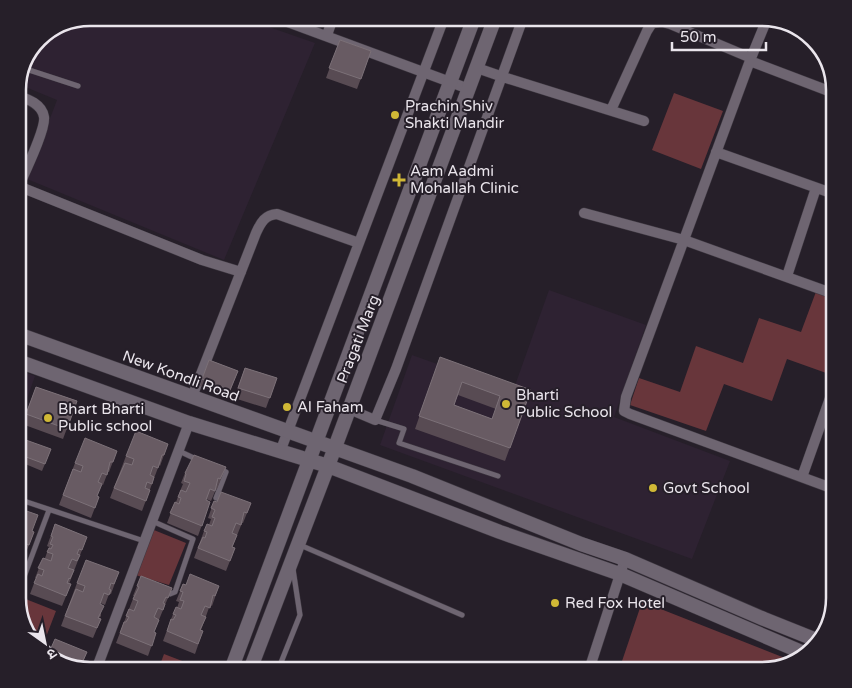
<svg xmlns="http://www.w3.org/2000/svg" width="852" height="688" font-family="'Varela Round','Noto Sans Devanagari',sans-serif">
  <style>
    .built { fill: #2e2232 }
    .green { fill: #68363b }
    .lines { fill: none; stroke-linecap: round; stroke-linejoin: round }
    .lane-casing { stroke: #3f3942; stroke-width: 6 }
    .street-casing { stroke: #3f3942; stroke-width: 11 }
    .secondary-casing { stroke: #3f3942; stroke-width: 15 }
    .lane { stroke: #6e6571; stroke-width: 5 }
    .street { stroke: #6e6571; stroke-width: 10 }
    .secondary { stroke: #6e6571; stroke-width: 14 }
    .wall { fill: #584b53; fill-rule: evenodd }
    .building { fill: #685b63; stroke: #7c7178; fill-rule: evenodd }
    .poi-dot { fill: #d0b836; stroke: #261f29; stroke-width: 2 }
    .labels { text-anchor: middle; stroke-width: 4; stroke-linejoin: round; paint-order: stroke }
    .poi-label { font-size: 15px; fill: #eae5ec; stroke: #261f29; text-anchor: start }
    .street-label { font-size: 15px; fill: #eae5ec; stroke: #261f29 }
    .rim { fill: none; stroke: #eae5ec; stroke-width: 2.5 }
  </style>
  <rect width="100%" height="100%" fill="#261f29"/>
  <path class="built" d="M90,18H243L315,43L224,260L27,179L57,100L18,84L42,36Z
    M549,290L646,325L614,417L730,461L692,559L380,445L412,355L513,391Z
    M18,370L35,376L18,425Z"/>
  <path class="green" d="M674,93L723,111L701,169L652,150Z
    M817,289L834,295V357L829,374L787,359L772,401L724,384L706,431L630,405L639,378L680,392L696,346L743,363L759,318L801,332Z
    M149,528L186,543L169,585L132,574Z
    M18,596L56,611L41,650L18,603Z
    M642,602H643L795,662L762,670H619Z
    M164,654L190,664L188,670H158Z"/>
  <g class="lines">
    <defs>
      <path id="lane" d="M26,69L78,86
        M375,420L404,429L399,443L498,476
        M179,451L198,460
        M220,469L226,472L216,498L225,500
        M18,499L144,541
        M152,521L193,539L175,592L170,594L164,592
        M300,545L462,615
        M18,593L49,510
        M278,670L300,615L293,569"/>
      <path id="street" d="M277,18L469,89
        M767,19L751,58L626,397L624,411L630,414L834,489
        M327,35L333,18
        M750,61L834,93
        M477,68L503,77L644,121
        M611,110L647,31L652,23L662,22L670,24L751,58
        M716,152L834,194
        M18,186L202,260L241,272
        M18,188C24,174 46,129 44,117C42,104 28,99 18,96
        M584,213L684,240L834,294
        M787,276L816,188
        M192,397L256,233C261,222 265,215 277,214L359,243
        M349,409L375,420L396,369L523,18
        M280,452L444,18
        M802,477L834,387
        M96,670L189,423
        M589,670L625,559"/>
      <path id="secondary" d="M18,334L412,476L581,544L625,559L764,619L819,641
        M18,361L189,423L328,466L500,532L620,574L806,654
        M231,670L474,18
        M250,670L328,466L495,18"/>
    </defs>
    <use href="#lane" class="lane-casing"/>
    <use href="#street" class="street-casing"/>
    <use href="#secondary" class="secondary-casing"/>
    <use href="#lane" class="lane"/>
    <use href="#street" class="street"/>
    <use href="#secondary" class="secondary"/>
  </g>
  <path class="wall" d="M340,40L371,51L357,89L326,78Z
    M440,357L531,390L505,461L415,429ZM458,395L496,409L492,419L454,405Z
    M209,360L238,371L228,397L200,386Z
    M245,368L277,378L266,408L234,398Z
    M36,387L77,401L63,439L22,424Z
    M168,444L160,466L159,465L142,511L110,498L126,456Z
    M51,449L42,471L18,461V453Z
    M117,451L109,472H108L103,485L102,484L97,496L99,497L91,518L59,505L75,463Z
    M226,467L217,489H216L211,501L206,499V500L210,502L198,536L167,523L175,502H176L180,491L183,484L181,483L185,473Z
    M214,501L217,502L251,503L243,523H242L232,548H235L226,571L194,558L204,531L209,525L211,519L208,518Z
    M18,508L32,531L34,532L25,555L24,554L18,570Z
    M55,524L87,537L69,584H71L62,606L30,594L36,578H35L43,558H45L49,547L47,546Z
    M119,572L111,594H109L105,605L100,603V604L101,616L99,618L101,619L93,638L61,626L77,583Z
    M141,576L172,588L154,632L156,633L148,656L116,643L134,596H133Z
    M183,584L186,585L219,586L212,606L210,605L201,630L203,631L195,654L163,641L173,614L177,608L179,602L176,601Z
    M87,652L81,667L48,655Z"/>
  <path class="building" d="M340,40L371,51L361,79L329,68Z
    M440,357L531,390L510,448L419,416ZM462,382L500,396L492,419L454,405Z
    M209,360L238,371L230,390L202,379Z
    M245,368L277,378L270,398L238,388Z
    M36,387L77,401L67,429L26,414Z
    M136,431L168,444L164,455H162L158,468L153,466L150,475L154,477L152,484L147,482L145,488L150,490L146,501L114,488L125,463L132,465L134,459L126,456Z
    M85,438L117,451L113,462H110L107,475L102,473L98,482L102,484L97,496L99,497L95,508L63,495L73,469L81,472L83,466L75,463Z
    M23,439L51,449L45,464L18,454Z
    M194,455L226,467L220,479L218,478L215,491L210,489L206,500L210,502L202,526L170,513L175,502L179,504L181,498L178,497L181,490L186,492L190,483L184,481L186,474L185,473Z
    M221,492L251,503L247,513L244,512L241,525L236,523L232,533L237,535L232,547L235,548L230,561L198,548L203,537L205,538L207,532L204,531L207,524L212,526L215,518L212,517L215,510L211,508L214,501L217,502Z
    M18,508L38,515L32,531L34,532L29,545L21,542L19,546L26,548L18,570Z
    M55,524L87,537L82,550L79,549L77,554L80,555L77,561L72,559L68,568L74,570L70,579L69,578L67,583L71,584L66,596L34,583L38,574L42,576L44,570L38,568L43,558L51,561L53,554L47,552L49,548L51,549L53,545L50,544L53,537L51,536Z
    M86,560L119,572L114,584L111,583L109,589L111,590L109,595L104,593L100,604L104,606L98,618L101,619L97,628L65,616L76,589L83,592L85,586L77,583Z
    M190,574L219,586L215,596L213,595L210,608L205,606L201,615L206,617L200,630L203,631L198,644L167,631L171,619L173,620L176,615L173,614L176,607L181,609L184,601L180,600L183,592L180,591L183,584L186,585Z
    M141,576L172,588L168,598L166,597L163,603L165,604L163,610L158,608L154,617L159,620L154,632L156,633L152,646L120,633L124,622H126L129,617L126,616L129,609L134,611L138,601L133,599L139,587L137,586Z
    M55,639L87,652L82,663L79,662L78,666L48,655Z
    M116,663L134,670H113Z"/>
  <g class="poi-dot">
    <circle cx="395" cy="115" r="5"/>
    <path d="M396.5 172.5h5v5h5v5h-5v5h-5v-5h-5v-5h5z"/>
    <circle cx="506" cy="404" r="5"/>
    <circle cx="287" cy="407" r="5"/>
    <circle cx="48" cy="418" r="5"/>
    <circle cx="653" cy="488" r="5"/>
    <circle cx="555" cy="603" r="5"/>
  </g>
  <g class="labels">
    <g class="poi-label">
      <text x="405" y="111">Prachin Shiv<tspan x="405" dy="17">Shakti Mandir</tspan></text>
      <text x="410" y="176">Aam Aadmi<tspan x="410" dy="17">Mohallah Clinic</tspan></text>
      <text x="516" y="400">Bharti<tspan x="516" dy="17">Public School</tspan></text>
      <text x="297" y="412">Al Faham</text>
      <text x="58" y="414">Bhart Bharti<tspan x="58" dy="17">Public school</tspan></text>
      <text x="663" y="493">Govt School</text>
      <text x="565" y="608">Red Fox Hotel</text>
    </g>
    <g class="street-label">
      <text transform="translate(358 339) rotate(-69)" y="5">Pragati Marg</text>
      <text transform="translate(181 376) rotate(20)" y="5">New Kondli Road</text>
    </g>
  </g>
  <path d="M0 0H852V688H0ZM90 26H762A64 64 0 0 1 826 90V598A64 64 0 0 1 762 662H90A64 64 0 0 1 26 598V90A64 64 0 0 1 90 26Z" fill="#261f29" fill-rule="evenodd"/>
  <path class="rim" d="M90 26H762A64 64 0 0 1 826 90V598A64 64 0 0 1 762 662H90A64 64 0 0 1 26 598V90A64 64 0 0 1 90 26Z"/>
  <g transform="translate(45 643) rotate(147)" stroke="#261f29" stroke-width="4" paint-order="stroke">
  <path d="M0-4L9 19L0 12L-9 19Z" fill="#eae5ec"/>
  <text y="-8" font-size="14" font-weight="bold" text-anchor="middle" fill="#eae5ec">उ</text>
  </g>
  <path d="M672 42v8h94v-8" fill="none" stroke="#eae5ec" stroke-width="2.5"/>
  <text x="680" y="42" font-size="15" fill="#eae5ec" stroke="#261f29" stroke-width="4" paint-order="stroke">50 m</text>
</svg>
